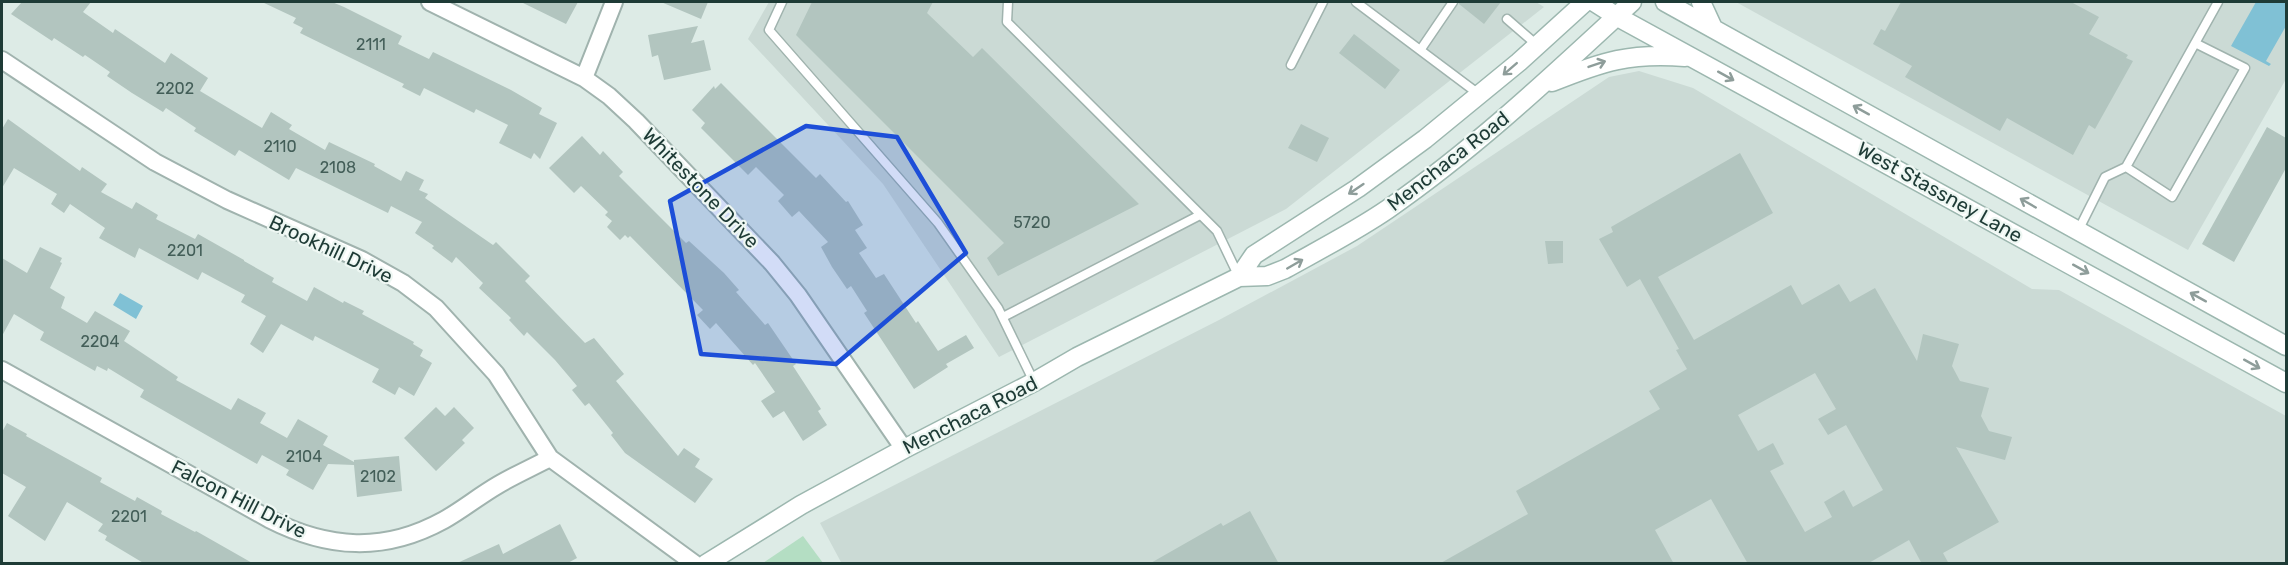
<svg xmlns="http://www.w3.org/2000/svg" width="2288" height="565" font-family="Rubik,sans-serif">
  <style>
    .built { fill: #cbdad5 }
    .green { fill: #b4dec3 }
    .water { fill: #80c1d5 }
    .building { fill: #b2c5bf; fill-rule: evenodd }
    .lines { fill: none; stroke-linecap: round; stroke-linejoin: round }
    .service-casing { stroke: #a0b3ae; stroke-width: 11 }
    .minor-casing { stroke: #a0b3ae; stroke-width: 20 }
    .secondary-casing { stroke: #9cb7af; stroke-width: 21 }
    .service { stroke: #fff; stroke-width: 8 }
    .minor { stroke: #fff; stroke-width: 16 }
    .secondary { stroke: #fff; stroke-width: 18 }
    .oneway { stroke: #8e9d9a }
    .marked { fill: #1d4ed8; fill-opacity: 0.2; stroke: #1d4ed8; stroke-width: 4.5; stroke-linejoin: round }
    .labels { text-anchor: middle; stroke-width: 4.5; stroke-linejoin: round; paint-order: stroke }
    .number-label { font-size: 16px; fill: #435e58 }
    .street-label { font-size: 20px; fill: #1e3b36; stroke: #eef7f3 }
  </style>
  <rect width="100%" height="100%" fill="#ddebe6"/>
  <path class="built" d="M769,2H1536L1544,7L1286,209L999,357L883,184L748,39Z
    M1736,2H2286V79L2188,250Z
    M1639,71L1693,88L2032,289L2059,290L2286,416V563L842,564L820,523L1219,320L1357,246L1609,77Z"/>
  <path class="green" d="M803,536L823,563H763Z"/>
  <path class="water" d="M2256,2H2286V26L2266,61L2271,64L2269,66L2231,46Z
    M120,293L143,306L136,319L113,305Z"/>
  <path class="building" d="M22,2H91L83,12L113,33L115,29L165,63L171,53L208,78L200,91L262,128L271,112L292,125L289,129L325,150L329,142L375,164L374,166L401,181L406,171L424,180L419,190L428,194L425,198L493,245L496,242L530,276L525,281L585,343L594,338L624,374L616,381L678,456L684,448L700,459L695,467L713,479L695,503L625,453L611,435L613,433L589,403L585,406L572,390L577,386L555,360L527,332L524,336L509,320L511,318L479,288L483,283L456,257L452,263L432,248L434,246L415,233L422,222L391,206L388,213L296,168L289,180L239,150L235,156L194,131L196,128L166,108L163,112L132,93L107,76L110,72L85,55L83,57L54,38L52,41L11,14Z
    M262,2H332L344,7L402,36L398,44L429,59L433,52L511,90L542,108L539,114L557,123L540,159L534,153L531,159L499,143L508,125L476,109L474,113L424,88L420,96L402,87L404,84L300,33L303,28L293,23L296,18Z
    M521,2H578L566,24Z
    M661,2H708L701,19Z
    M812,2H933L927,13L973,57L982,48L1139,204L998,276L987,258L1004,243L796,35Z
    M1459,2H1501L1484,24L1459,4Z
    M1901,2H2071L2099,17L2089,34L2128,55L2126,58L2133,61L2095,129L2089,125L2073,155L2007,118L2000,131L1905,77L1912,66L1873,44L1881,29L1885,31Z
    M698,26L691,43L704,40L711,70L664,80L658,55L652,57L648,35Z
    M1354,34L1400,70L1385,89L1339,53Z
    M721,83L816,178L820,174L846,202L848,201L863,225L855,230L867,248L859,253L876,278L884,274L916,323L918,321L938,351L966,335L974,348L946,364L948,367L914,389L864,313L867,311L851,286L847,289L832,267L821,247L828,242L799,211L792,217L778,201L784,195L756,167L748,175L701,128L705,123L692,110L714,86L715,89Z
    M8,119L80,171L82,167L107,184L101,192L132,209L136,202L158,215L156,219L195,239L198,234L244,260V261L274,278L272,282L307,301L314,287L343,303L344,301L364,311L362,314L414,342L413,344L423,350L420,356L432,363L414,396L399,387L395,395L372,382L379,369L315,336L313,341L281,324L263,353L250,344L266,316L241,302L245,295L202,272L198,280L139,248L135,258L99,238L105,228L70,204L64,213L51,204L57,194L14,168L2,188V129Z
    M1301,124L1329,138L1317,162L1288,148Z
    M2267,127L2286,138V168L2234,262L2202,244Z
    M582,136L600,155L603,151L623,172L619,176L686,243L689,241L724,273L739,290L736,292L765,325L768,323L796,364L793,366L821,409L818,411L827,425L803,441L784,411L773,418L761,401L775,392L755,363L753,365L716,323L710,329L697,315L703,310L630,236L628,238L625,235L620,240L607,227L612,221L605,215L608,212L581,186L574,193L549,168Z
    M1740,153L1773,213L1658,277L1694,340L1791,285L1802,305L1839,284L1850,302L1875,288L1917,361L1923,334L1959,344L1952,366L1960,381L1989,388L1981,416L1989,431L2012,437L2005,460L1956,447L1999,522L1943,553L1949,564H1922L1909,540L1867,564H1748L1711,499L1655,530L1674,564H1439L1528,514L1516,491L1660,409L1649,391L1687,369L1676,350L1679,349L1640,279L1627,287L1599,239L1613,232L1611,227ZM1815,373L1836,409L1818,419L1828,435L1846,425L1883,490L1853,507L1844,490L1824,502L1832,517L1805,532L1770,471L1784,464L1773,443L1758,451L1738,415Z
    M1545,241H1563V263L1548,264Z
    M40,247L62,258L60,262L62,263L50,288L65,297L61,308L87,323L95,311L130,331L124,341L178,377L176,380L231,410L238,398L266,413L260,423L287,438L298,419L328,436L323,445L354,462V460L399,456L402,491L357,497L354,465L328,464L313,490L286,475L289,470L262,455L257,464L140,397L144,390L108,368L107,371L97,366L95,371L40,340L44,332L14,314L2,336V258L27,273Z
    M436,407L445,416L454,407L474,428L462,440L465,443L436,471L404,438Z
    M7,423L27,434L26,436L102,478L100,482L135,501L137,497L162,511L161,514L195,532L196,531L254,564H145L105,540L107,536L98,531L103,524L67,502L45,541L8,516L26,487L2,473V432Z
    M1250,511L1279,564H1149L1221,523L1223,526Z
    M560,524L577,558L566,564H455L499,544L503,554Z"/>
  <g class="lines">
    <defs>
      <path id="service" d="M782,2L769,30L938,223L998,308L1034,382
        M1008,2L1007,22L1217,231L1239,277
        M1356,2L1480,95
        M1507,19L1537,45
        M1421,49L1453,2
        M1291,65L1323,2
        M2126,167L2172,197L2245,68L2195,43
        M2078,231L2105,177L2126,167L2218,2
        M1003,317L1200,215"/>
      <path id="minor" d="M430,2L584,78L609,96L636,121L772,263L798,295L904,449
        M2,60L155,162L227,200L362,260L403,283L436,308L496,374L550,458L695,564
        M584,78L614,2
        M2,370L269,519C328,549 384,553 444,520C462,510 479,496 498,485C515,475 533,467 550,458"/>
      <path id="secondary" d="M1594,2L1616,16L2286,383
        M1665,2L2286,346
        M1701,2L1713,28
        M1552,82C1604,61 1629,53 1685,57
        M1239,277L1254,255L1358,188L1425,139L1519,62L1585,2
        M706,564L801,505L904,449L1034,382L1077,357L1239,277L1267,276L1285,269C1319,250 1356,231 1388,209C1476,148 1554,74 1632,2"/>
    </defs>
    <use href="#service" class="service-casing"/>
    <use href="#minor" class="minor-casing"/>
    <use href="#secondary" class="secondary-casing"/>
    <use href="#service" class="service"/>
    <use href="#minor" class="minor"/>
    <use href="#secondary" class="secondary"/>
  </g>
  <defs><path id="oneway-shaft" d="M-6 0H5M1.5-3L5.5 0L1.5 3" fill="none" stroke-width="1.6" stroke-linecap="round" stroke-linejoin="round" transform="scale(1.5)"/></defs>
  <g class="oneway">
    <use href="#oneway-shaft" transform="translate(1597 64) rotate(-19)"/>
    <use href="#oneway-shaft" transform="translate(1510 69) rotate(139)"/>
    <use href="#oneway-shaft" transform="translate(1726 76) rotate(29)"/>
    <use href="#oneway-shaft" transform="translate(1861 110) rotate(-151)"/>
    <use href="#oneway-shaft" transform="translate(1356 189) rotate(146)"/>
    <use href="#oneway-shaft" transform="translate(2028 203) rotate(-150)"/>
    <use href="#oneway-shaft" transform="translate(1295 264) rotate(-30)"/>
    <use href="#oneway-shaft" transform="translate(2081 269) rotate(29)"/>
    <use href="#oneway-shaft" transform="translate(2198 297) rotate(-151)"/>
    <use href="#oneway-shaft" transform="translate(2252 364) rotate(29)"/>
  </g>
  <path class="marked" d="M806,126L897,137L966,253L836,364L701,354L670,201Z"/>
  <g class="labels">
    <g class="number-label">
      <text x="371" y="50">2111</text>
      <text x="175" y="94">2202</text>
      <text x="280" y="152">2110</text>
      <text x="338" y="173">2108</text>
      <text x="1032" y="228">5720</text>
      <text x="185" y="256">2201</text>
      <text x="100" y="347">2204</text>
      <text x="304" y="462">2104</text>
      <text x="378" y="482">2102</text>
      <text x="129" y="522">2201</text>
    </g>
    <g class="street-label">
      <text transform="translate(1448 161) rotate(-38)" y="7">Menchaca Road</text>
      <text transform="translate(701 188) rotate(46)" y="7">Whitestone Drive</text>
      <text transform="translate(1940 192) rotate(29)" y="7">West Stassney Lane</text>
      <text transform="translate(331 249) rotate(25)" y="7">Brookhill Drive</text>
      <text transform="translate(970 415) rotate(-27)" y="7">Menchaca Road</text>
      <text transform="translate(239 499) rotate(27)" y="7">Falcon Hill Drive</text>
    </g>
  </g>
  <rect width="2288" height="565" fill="none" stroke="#1e3b36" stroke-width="6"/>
</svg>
